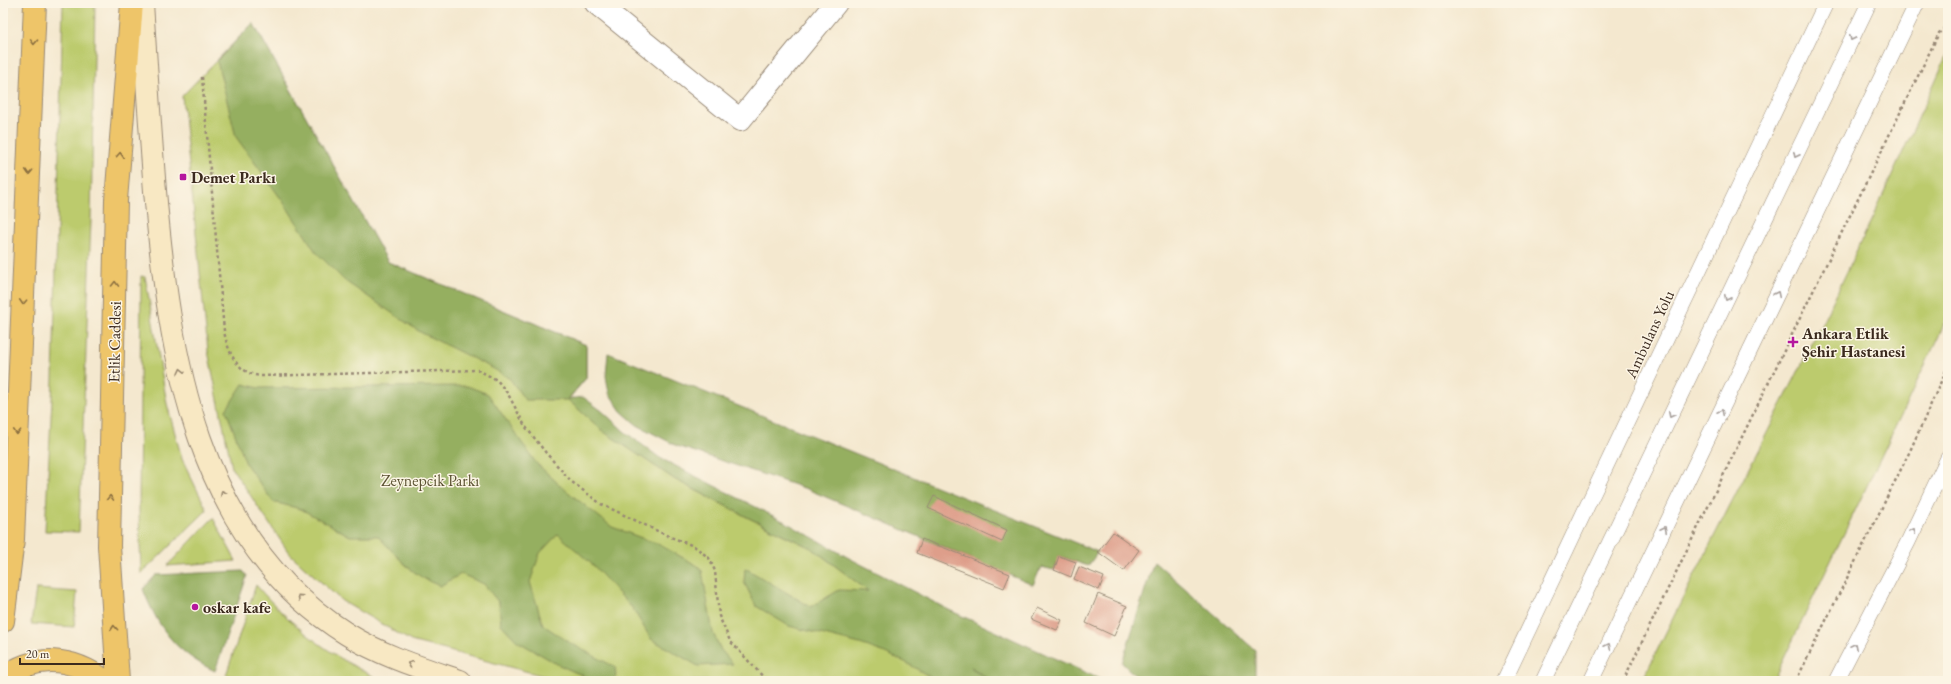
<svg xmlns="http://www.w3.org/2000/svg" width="1951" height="684" font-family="'EB Garamond',serif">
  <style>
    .green { fill: #bccb6d; stroke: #7c7a46 }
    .forest { fill: #95af60; stroke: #686c3f }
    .building { fill: #de9e8a }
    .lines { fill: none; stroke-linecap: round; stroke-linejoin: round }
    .lane-casing { stroke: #988976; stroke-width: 16 }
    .street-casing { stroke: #988976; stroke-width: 24 }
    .secondary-casing { stroke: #988976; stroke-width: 24 }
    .primary-casing { stroke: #988976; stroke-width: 24 }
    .path { stroke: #988976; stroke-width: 2.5; stroke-dasharray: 3 3; stroke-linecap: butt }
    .lane { stroke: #fff; stroke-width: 15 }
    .street { stroke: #fff; stroke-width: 22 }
    .secondary { stroke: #f8e8c3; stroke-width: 22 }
    .primary { stroke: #eec569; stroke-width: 22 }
    .oneway { stroke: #a79f9a }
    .oneway2 { stroke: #8c7040 }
    .oneway3 { stroke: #9a8970 }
    .poi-dot { fill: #b5179e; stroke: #fcf5e5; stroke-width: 1.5 }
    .labels { text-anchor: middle; stroke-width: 3; stroke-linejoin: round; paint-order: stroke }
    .poi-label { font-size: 16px; font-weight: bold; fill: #3b2a1e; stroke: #fcf5e5; text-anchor: start }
    .street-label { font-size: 16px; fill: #3b2a1e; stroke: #fcf5e5 }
    .park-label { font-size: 16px; fill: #5b5232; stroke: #fcf5e5 }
  </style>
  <rect width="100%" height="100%" fill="#fcf5e5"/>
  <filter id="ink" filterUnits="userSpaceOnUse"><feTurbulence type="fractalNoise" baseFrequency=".025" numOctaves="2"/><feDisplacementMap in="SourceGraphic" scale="8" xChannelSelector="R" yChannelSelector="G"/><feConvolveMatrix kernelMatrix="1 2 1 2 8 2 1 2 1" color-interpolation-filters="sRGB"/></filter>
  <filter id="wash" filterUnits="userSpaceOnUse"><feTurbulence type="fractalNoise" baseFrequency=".012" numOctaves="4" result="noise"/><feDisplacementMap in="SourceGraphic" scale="16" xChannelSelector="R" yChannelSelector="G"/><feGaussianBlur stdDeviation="0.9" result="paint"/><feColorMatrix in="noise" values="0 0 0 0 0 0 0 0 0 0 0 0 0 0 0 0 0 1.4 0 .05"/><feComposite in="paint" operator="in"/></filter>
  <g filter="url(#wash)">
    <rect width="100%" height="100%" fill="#f4e8cf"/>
    <path class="green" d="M63,3H95L91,220L79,532L45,531L53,380Z
      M253,23L388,262L586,345V378L568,400L674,479L749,518L813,549L989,681H563L411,641L342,601L289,553L232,468L208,351L182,96Z
      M1948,53V313L1938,338L1790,646L1773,681H1642C1691,580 1743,480 1794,380C1848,273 1898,163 1948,53Z
      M141,276L145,277L146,282L167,404L182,459L207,510L141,574L139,511Z
      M213,518L236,561L167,566Z
      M256,585C293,628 332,657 383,681H255L226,675Z
      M36,589L77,592L74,627L31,624Z"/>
    <path class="forest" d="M253,23L388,262L586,345V378L568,399L583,397L602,411L625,432L660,458L787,523L849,558L949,610L1104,681H990L971,667L989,681H937L907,663L883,652L860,644L789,626L756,606L744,582L745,568L811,607L839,590L868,591L813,549L749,518L674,479L604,432L568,400H525L510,379L494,369L420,332L345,281L316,252L282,200L236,137L217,61Z
      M608,353L1098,552L1088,566L1059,556L1054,570L1041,567L1033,585L807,489L677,446L637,425L621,411L609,393L606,376Z
      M243,384L259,388L467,386L488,394L536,463L563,488L612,527L658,544L698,566L702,571L713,633L721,650L733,664L698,666L651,639L633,609L595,567L558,534L540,553L530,582L543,625L572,644L615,667L616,677L611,681H595L559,665L517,641L501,624L499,603L484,584L461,574L440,586C412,576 398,557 378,536H350L301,509L273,502L246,464L226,410Z
      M1154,561L1255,650V681H1141L1122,663Z
      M243,571L247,576L215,671C176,653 158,628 143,589L156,575Z"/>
    <g id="blocks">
      <path class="building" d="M934,496L1007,530L1002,542L928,508Z
        M1113,532L1139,550L1124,571L1098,552Z
        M922,539L1010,574L1004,588L917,553Z
        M1059,556L1076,562L1071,577L1054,570Z
        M1079,567L1104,577L1099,590L1074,579Z
        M1098,594L1127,606L1114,636L1086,623Z
        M1037,608L1062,620L1057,630L1031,619Z"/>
    </g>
  </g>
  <g filter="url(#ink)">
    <use href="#blocks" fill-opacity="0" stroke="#988976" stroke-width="1"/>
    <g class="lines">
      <defs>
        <path id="lane" d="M1504,681L1826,3
          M1543,681L1869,3
          M1591,681L1917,3
          M1836,681L1908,542L1948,458"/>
        <path id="street" d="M596,3L740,120L836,3"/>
        <path id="secondary" d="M142,3C146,66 150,128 155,191C169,353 196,540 347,634C382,656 422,668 460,681"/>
        <path id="primary" d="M3,621L13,539L35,3
          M3,678C37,653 72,657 105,681
          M118,681L109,546L116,200L132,3"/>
      </defs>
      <use href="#lane" class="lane-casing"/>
      <use href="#street" class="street-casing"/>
      <use href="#secondary" class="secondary-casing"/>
      <use href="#primary" class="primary-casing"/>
      <path class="path" d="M202,77L224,331C228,352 237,374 261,376L478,370L497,380L508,394L525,426L546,453L572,482L601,504L668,536L694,546L709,558L715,571L719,616L730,641L767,681
        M1623,681L1939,33L1948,25
        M1796,681L1910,451L1948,366"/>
      <use href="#lane" class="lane"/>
      <use href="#street" class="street"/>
      <use href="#secondary" class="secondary"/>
      <use href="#primary" class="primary"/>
    </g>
    <defs><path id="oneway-chevron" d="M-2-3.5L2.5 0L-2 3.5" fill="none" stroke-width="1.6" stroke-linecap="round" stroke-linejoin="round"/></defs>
    <g class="oneway">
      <use href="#oneway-chevron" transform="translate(1852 38) rotate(116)"/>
      <use href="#oneway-chevron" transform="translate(1796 155) rotate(116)"/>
      <use href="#oneway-chevron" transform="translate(1777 294) rotate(-64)"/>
      <use href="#oneway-chevron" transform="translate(1727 298) rotate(116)"/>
      <use href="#oneway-chevron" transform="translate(1721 412) rotate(-64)"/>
      <use href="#oneway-chevron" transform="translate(1671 415) rotate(116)"/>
      <use href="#oneway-chevron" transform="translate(1664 529) rotate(-64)"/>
      <use href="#oneway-chevron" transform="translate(1913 531) rotate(-65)"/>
      <use href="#oneway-chevron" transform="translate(1608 646) rotate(-64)"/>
      <use href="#oneway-chevron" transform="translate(1854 646) rotate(-63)"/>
    </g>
    <g class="oneway2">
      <use href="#oneway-chevron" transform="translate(34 42) rotate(92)"/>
      <use href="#oneway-chevron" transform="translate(120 155) rotate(-86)"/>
      <use href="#oneway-chevron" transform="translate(29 172) rotate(93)"/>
      <use href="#oneway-chevron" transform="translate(115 284) rotate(-89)"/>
      <use href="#oneway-chevron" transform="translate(23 302) rotate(93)"/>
      <use href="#oneway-chevron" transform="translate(17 432) rotate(93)"/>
      <use href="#oneway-chevron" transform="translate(110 498) rotate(-89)"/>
      <use href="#oneway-chevron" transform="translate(114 628) rotate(-95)"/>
    </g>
    <g class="oneway3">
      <use href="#oneway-chevron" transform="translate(181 371) rotate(-103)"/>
      <use href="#oneway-chevron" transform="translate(223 493) rotate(-117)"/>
      <use href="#oneway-chevron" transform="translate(300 597) rotate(-138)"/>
      <use href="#oneway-chevron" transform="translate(410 664) rotate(-159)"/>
    </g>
  </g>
  <g class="poi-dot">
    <rect x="179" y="173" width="8" height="8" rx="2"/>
    <path d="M1791 336h4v4h4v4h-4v4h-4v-4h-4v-4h4z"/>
    <circle cx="195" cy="607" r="4"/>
  </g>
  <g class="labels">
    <g class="poi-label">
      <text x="191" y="183">Demet Parkı</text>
      <text x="1802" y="339">Ankara Etlik<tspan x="1802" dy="18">Şehir Hastanesi</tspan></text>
      <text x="203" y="613">oskar kafe</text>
    </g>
    <g class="street-label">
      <text transform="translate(1649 334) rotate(-65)" y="6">Ambulans Yolu</text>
      <text transform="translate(114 342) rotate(-89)" y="6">Etlik Caddesi</text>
    </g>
    <g class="park-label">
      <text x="430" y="486">Zeynepcik Parkı</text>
    </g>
  </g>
  <rect width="1951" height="684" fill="none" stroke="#fcf5e5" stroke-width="16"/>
  <path d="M20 658v6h84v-6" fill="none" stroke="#3b2a1e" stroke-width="2"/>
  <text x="26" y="658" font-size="12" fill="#3b2a1e" stroke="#fcf5e5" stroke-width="3" paint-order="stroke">20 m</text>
</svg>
